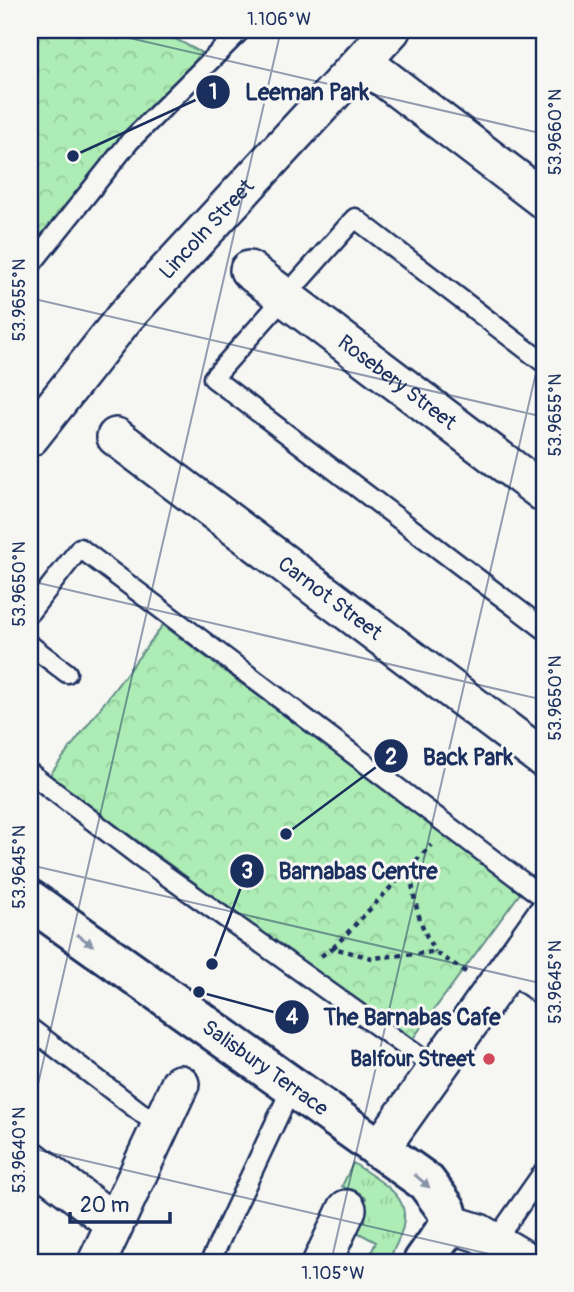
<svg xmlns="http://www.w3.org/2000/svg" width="574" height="1292" font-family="Pangolin,sans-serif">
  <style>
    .grass { fill: url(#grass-tufts); stroke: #648e89; stroke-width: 2 }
    .forest { fill: url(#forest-crowns); stroke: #648e89; stroke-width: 2 }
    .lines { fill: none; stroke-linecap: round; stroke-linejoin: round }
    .lane-casing { stroke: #1b2f5e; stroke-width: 23 }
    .street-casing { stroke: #1b2f5e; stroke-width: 42 }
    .secondary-casing { stroke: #1b2f5e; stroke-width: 44 }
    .path { stroke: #1b2f5e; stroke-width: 4.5; stroke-dasharray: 5 5; stroke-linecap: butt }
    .lane { stroke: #f6f6f2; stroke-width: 18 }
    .street { stroke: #f6f6f2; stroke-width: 37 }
    .secondary { stroke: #f6f6f2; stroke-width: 38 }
    .oneway { fill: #8892a8 }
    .ticks { fill: none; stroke: #1b2f5e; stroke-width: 2; stroke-opacity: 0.45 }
    .poi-dot { fill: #d1495b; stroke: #f6f6f2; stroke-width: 2.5 }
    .labels { text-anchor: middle; stroke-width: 6; stroke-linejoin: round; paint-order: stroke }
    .street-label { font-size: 21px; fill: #1b2f5e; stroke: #f6f6f2 }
    .poi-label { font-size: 21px; font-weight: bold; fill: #1b2f5e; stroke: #f6f6f2; text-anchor: end }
    .leader { fill: none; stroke: #1b2f5e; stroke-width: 2.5 }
    .callout-dot { fill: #1b2f5e; stroke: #f6f6f2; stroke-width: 2.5 }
    .mark-label { font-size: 21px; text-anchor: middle; font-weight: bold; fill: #fff }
    .callout-label { font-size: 23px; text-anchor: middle; font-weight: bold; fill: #1b2f5e; stroke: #f6f6f2; stroke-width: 6; stroke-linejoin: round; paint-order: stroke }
    .neatline { fill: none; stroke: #1b2f5e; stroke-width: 2.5 }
    .ticks-label { font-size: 18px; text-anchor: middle; fill: #1b2f5e }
  </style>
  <defs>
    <pattern id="grass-tufts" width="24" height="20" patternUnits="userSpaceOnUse" patternTransform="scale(1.75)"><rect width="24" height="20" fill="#adecb4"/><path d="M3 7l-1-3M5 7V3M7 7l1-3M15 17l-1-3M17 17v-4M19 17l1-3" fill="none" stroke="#94cb9d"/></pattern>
    <pattern id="forest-crowns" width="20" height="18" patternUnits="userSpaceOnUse" patternTransform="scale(1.75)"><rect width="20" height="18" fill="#adecb4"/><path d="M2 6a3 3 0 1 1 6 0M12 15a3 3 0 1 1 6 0" fill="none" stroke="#94cb9d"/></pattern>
  </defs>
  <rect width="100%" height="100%" fill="#f6f6f2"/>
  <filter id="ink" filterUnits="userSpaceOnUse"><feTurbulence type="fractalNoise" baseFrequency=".0143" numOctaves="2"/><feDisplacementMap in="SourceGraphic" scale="14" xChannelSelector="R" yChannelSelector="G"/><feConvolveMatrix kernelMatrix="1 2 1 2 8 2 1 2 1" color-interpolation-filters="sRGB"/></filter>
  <g filter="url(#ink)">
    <path class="grass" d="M353,1163C402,1195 421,1204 387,1262H367L376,1242L357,1232L355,1222L366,1198L342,1186Z"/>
    <path class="forest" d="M30,30H159L202,53L30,259Z
      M163,625L521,892L411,1041L49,776Z"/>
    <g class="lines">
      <defs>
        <path id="lane" d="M30,266L130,141L241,30
          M544,363L355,218L213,378L544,629
          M30,612L80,548L544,898
          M30,645L67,673
          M30,773L140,857L437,1069
          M30,1028L160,1127
          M495,1241L544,1171
          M210,1262L292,1087"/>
        <g id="street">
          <path d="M363,62L544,200"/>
          <path id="s1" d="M249,270L544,493"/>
          <path id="s2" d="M30,437L124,318L391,30"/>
          <path id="s3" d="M116,437L544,759"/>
          <path d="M513,963L544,986"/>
          <path d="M379,1150L544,918"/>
          <path d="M30,1159L114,1223"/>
          <path d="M450,1224L479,1233L528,1262"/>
          <path d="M97,1262L180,1084"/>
          <path d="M322,1262L347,1209"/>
        </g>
        <g id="secondary">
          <path id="s4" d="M30,900L426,1182L446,1209L450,1224L423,1262"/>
        </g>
      </defs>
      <use href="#lane" class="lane-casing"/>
      <use href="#street" class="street-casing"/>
      <use href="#secondary" class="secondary-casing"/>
      <path class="path" d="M410,865C413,898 418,923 435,952
        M333,948L431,845
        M321,956L333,948L372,958L435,952L466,972"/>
      <use href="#lane" class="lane"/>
      <use href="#street" class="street"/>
      <use href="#secondary" class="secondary"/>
    </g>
    <defs><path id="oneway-solid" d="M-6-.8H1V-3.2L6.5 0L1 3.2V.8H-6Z" transform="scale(1.75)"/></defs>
    <g class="oneway">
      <use href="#oneway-solid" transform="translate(85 940) rotate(35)"/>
      <use href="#oneway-solid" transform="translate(422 1181) rotate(41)"/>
    </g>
  </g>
  <path class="ticks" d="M95,30L544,134M30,298L544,417M30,581L544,700M30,865L544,984M30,1119L281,30M30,1148L524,1262M331,1262L544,338"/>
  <circle class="poi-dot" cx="489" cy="1059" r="7"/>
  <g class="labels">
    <g class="street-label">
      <text dy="7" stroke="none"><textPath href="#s2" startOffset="273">Lincoln Street</textPath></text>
      <text dy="7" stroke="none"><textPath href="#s1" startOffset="186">Rosebery Street</textPath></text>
      <text dy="7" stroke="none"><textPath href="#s3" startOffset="268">Carnot Street</textPath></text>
      <text dy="7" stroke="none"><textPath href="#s4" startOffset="289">Salisbury Terrace</textPath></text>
    </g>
    <g class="poi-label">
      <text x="475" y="1066">Balfour Street</text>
    </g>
  </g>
  <path class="leader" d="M73 156L213 92M286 834L391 756M212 964L247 871M199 992L292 1017"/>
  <g class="callout-dot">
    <circle cx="73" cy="156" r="7"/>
    <circle cx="286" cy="834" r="7"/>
    <circle cx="212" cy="964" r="7"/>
    <circle cx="199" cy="992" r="7"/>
    <circle cx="213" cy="92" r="18"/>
    <circle cx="391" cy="756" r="18"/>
    <circle cx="247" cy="871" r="18"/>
    <circle cx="292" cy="1017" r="18"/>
  </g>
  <g class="mark-label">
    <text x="213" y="99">1</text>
    <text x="391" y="764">2</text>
    <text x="247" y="878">3</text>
    <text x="292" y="1024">4</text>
  </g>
  <g class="callout-label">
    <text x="307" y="100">Leeman Park</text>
    <text x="468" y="765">Back Park</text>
    <text x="358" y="879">Barnabas Centre</text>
    <text x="412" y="1025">The Barnabas Cafe</text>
  </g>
  <rect width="574" height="1292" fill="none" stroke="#f6f6f2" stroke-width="77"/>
  <path d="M70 1212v10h100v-10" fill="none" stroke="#1b2f5e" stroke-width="3.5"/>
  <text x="80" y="1212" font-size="21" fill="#1b2f5e" stroke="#f6f6f2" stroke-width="5" paint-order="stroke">20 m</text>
  <rect x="38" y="38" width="498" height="1216" class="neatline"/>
  <g class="ticks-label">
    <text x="279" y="25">1.106°W</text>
    <text transform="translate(555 132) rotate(-90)" y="6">53.9660°N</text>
    <text transform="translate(19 300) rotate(-90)" y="6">53.9655°N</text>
    <text transform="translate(555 415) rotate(-90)" y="6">53.9655°N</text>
    <text transform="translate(19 584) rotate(-90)" y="6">53.9650°N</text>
    <text transform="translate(555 698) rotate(-90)" y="6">53.9650°N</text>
    <text transform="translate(19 867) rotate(-90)" y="6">53.9645°N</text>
    <text transform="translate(555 982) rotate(-90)" y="6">53.9645°N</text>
    <text transform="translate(19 1150) rotate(-90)" y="6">53.9640°N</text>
    <text x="333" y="1279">1.105°W</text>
  </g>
</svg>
